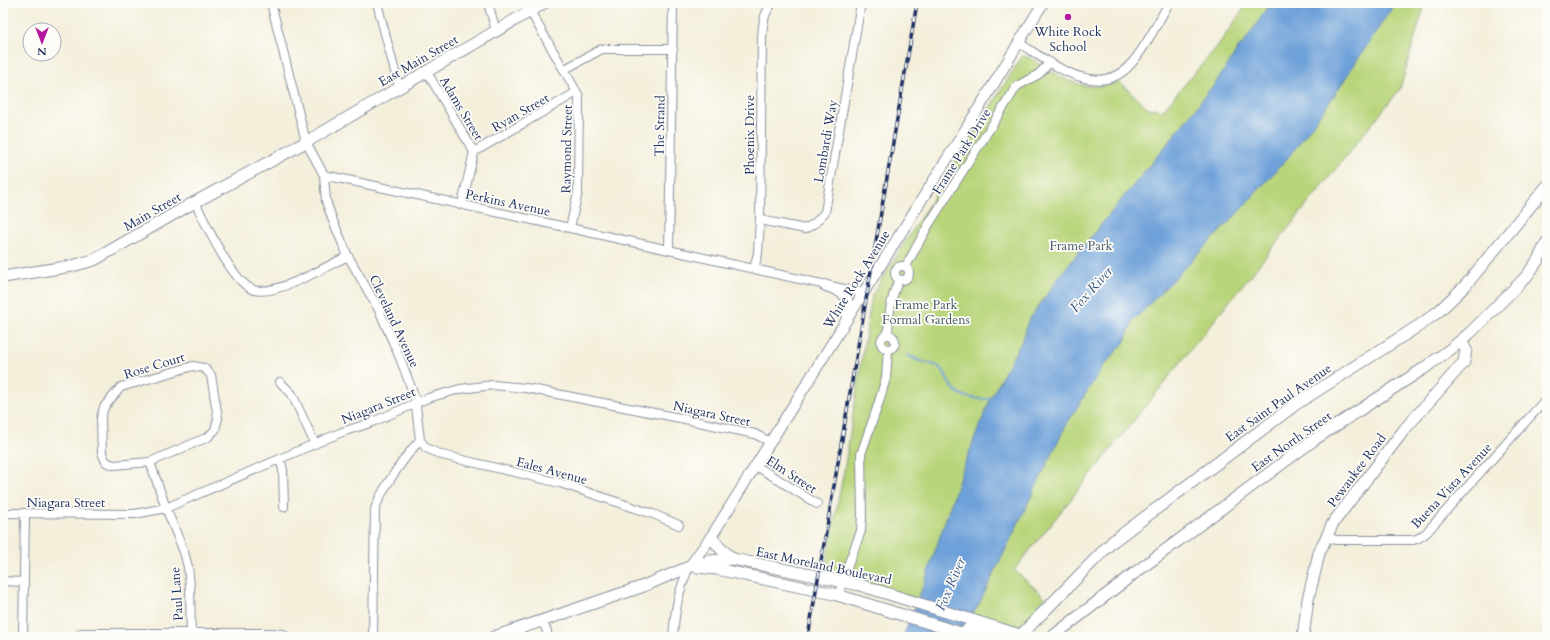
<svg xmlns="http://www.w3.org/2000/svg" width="1550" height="640" font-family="Cardo,serif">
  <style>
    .green { fill: #b9d57b; stroke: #6a826c }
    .water { fill: #6ea1d9; stroke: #44689c }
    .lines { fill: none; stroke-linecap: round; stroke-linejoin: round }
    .stream { stroke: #6ea1d9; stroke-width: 2 }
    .minor-casing { stroke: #888f9c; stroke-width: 10 }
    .tertiary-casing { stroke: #888f9c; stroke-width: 12 }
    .secondary-casing { stroke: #888f9c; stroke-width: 13 }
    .minor { stroke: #fff; stroke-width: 8 }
    .tertiary { stroke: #fff; stroke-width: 10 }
    .secondary { stroke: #fff; stroke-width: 11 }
    .rail-casing { stroke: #1b2f5e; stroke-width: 3.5 }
    .rail { stroke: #fdfcf7; stroke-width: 2; stroke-dasharray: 6; stroke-linecap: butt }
    .poi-dot { fill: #b5179e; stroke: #fdfcf7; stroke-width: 1.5 }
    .labels { text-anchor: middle; stroke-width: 3.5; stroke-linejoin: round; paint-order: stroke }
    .poi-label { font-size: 13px; fill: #1b2f5e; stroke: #fdfcf7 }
    .street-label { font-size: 13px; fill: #1b2f5e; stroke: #fdfcf7 }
    .park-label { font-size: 13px; fill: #425865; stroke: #fdfcf7 }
    .water-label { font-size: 14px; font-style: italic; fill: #385789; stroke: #fdfcf7 }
  </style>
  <rect width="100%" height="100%" fill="#fdfcf7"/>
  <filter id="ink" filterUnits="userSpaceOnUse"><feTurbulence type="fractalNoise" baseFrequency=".025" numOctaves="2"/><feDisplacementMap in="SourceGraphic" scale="8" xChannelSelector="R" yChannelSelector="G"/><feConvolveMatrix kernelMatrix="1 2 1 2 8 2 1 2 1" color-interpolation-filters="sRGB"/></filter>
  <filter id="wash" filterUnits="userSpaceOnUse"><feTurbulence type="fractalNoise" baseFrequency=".012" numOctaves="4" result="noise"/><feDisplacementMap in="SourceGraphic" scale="16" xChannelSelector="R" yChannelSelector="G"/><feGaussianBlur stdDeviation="0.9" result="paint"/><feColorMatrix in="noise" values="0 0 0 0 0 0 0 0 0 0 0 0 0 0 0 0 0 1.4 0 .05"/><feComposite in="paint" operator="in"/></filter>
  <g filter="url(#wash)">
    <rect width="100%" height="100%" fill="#f4efdb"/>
    <path class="green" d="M1248,3H1425L1400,89L1014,570L1046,598L1021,625L1010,626L824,573L844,471L872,295L1021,58L1024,56L1028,57C1060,76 1080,95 1119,82L1149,109L1157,108L1161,112L1216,48Z"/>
    <path class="water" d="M1271,3H1395L1333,97L1291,154L1234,217L1133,321L1124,343L1103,366L1066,425L980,602L959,637H903L924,584L963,468L991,397L1020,344L1025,334L1027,323L1061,274L1167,144L1197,107L1207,92L1215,84L1235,54L1237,49L1243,44Z"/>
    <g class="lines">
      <path class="stream" d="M907,355C912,357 918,361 924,362C930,364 936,364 941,369C947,373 946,379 950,384C958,399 977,399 992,399"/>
    </g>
  </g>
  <g filter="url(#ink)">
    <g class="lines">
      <defs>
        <path id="minor" d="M271,3L306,142L324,175L326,201L333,221L348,256L379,310L400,358L415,398L420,440L426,448L442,455L560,483L653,514L679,525
          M377,3L399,87
          M488,3L496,31
          M530,11L579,96L578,192L570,228
          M1019,43C1050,62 1097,101 1130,65C1145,49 1158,22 1169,3
          M565,69L602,49H673
          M427,72L474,152L462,204
          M474,152L577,92
          M324,175L570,228L862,293
          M195,202C206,224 232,283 254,290C277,296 327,266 348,256
          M760,220L805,229L815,223L825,212L861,3
          M669,250L673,3
          M895 273a7 7 0 1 1 14 0a7 7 0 1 1-14 0Z
          M906,266L929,224L1017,86L1039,74L1050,62
          M754,269L758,253L760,220L762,38C763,25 763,13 773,3
          M888,334C888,315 891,297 899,279
          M881 342a7 7 0 1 1 14 0a7 7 0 1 1-14 0Z
          M193,366L204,368L211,375L218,418L215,430L208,437L150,462L114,465L106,462L102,453L101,418L104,407L121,387Z
          M280,382L292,394L315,444
          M280,459L283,470L284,507
          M150,462L166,508L184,552L188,567L190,586L191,634
          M755,465L817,504
          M3,513L135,514L166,508L342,432L370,423L428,398L460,389L493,385L526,388L680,418L755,434L770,442
          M1327,537L1336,540H1413L1419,538L1426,533L1547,398
          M3,581L23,582
          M839,595L842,581L861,531L862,515L861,454L878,405L886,378L888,350
          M542,621L547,631V637
          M81,633H271L283,634V637
          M23,637L25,513
          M373,637L375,509C381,490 406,455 420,440
          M673,637C675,609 678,593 689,567"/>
        <path id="tertiary" d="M824,285C843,292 851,294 847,317
          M689,567L711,537L987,95L1043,3"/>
        <path id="secondary" d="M3,277L72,266L94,260L186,207L306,142L544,3
          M711,537L721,549L733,559
          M697,567L717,569L834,594L974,637
          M968,629L992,637
          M494,637L641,587L689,567L710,561L733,559L860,585L1026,637
          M1019,637L1112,542L1296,404L1420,325L1439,311L1465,286L1547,186
          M1052,637L1132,575L1315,439L1423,369L1452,348L1471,332L1526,277L1538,260L1547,242
          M1303,637L1308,599L1315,571L1319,553L1333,523L1404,430L1464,362L1466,350L1461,341"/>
      </defs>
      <use href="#minor" class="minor-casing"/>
      <use href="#tertiary" class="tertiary-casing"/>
      <use href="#secondary" class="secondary-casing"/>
      <use href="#minor" class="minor"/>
      <use href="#tertiary" class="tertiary"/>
      <use href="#secondary" class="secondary"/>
      <defs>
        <path id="rail" d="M808,637L917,3"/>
      </defs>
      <use href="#rail" class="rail-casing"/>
      <use href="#rail" class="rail"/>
    </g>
  </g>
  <circle class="poi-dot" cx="1068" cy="17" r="4"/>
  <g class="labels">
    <g class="poi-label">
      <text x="1068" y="36">White Rock<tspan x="1068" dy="15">School</tspan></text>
    </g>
    <g class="street-label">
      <text transform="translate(418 60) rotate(-30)" y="5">East Main Street</text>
      <text transform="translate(462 108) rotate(59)" y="5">Adams Street</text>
      <text transform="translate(520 112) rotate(-30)" y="5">Ryan Street</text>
      <text transform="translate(659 126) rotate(-89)" y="5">The Strand</text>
      <text transform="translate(749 135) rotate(-90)" y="5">Phoenix Drive</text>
      <text transform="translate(825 141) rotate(-80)" y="5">Lombardi Way</text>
      <text transform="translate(566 149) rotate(-89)" y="5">Raymond Street</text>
      <text transform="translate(961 151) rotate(-58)" y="5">Frame Park Drive</text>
      <text transform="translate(508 202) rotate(12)" y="5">Perkins Avenue</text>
      <text transform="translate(152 211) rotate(-30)" y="5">Main Street</text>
      <text transform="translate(856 279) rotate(-58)" y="5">White Rock Avenue</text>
      <text transform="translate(395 321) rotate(65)" y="5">Cleveland Avenue</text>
      <text transform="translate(154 365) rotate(-17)" y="5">Rose Court</text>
      <text transform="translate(1278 402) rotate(-35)" y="5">East Saint Paul Avenue</text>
      <text transform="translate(378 405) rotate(-22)" y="5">Niagara Street</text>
      <text transform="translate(712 413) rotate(12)" y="5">Niagara Street</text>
      <text transform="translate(1291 441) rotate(-35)" y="5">East North Street</text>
      <text transform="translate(552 470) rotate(15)" y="5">Eales Avenue</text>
      <text transform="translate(1356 470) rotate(-53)" y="5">Pewaukee Road</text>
      <text transform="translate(792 474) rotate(33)" y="5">Elm Street</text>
      <text transform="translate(1451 485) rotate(-47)" y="5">Buena Vista Avenue</text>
      <text x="66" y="507">Niagara Street</text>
      <text transform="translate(824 565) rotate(12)" y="5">East Moreland Boulevard</text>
      <text transform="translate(176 594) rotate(-94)" y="5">Paul Lane</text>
    </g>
    <g class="park-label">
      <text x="1081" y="250">Frame Park</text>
      <text x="926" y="309">Frame Park<tspan x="926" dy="15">Formal Gardens</tspan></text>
    </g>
    <g class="water-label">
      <text transform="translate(1091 289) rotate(-48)" y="5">Fox River</text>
      <text transform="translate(950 584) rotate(-67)" y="5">Fox River</text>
    </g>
  </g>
  <rect width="1550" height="640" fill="none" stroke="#fdfcf7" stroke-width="16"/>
  <g transform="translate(42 42) rotate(180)"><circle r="19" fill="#fdfcf7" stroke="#a3aaba"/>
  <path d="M0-3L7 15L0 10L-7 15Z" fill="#b5179e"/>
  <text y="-6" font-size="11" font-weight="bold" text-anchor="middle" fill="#1b2f5e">N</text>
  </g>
</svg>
